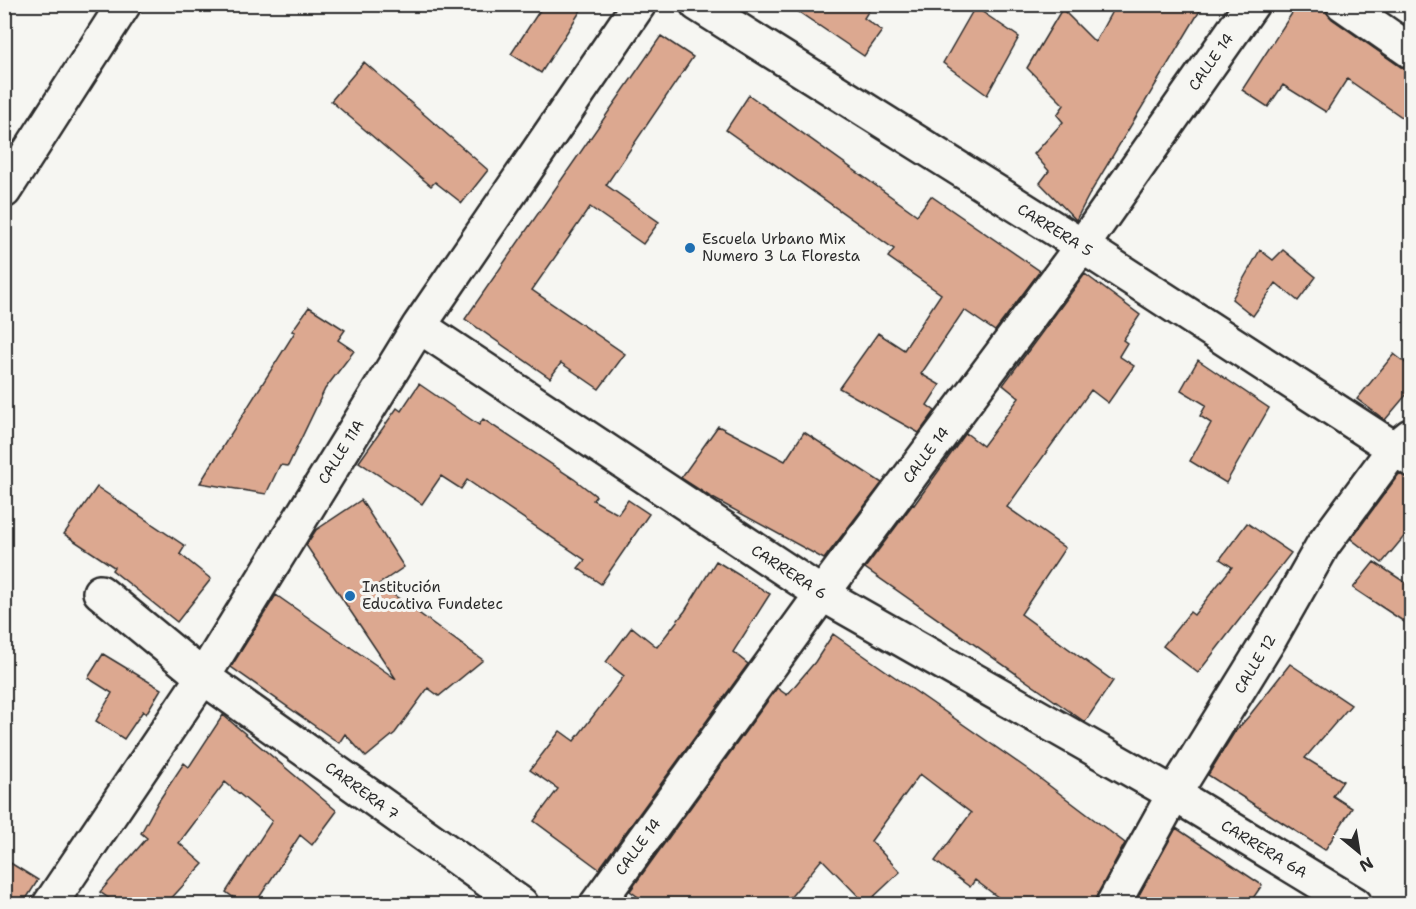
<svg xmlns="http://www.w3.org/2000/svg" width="1416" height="909" font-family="'Shantell Sans',sans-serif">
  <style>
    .building { fill: #dca890; stroke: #2b2b2b; stroke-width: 1.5 }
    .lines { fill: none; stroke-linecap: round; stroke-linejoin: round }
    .minor-casing { stroke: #2b2b2b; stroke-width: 38 }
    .minor { stroke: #f6f6f2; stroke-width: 33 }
    .poi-dot { fill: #1f6fb2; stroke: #f6f6f2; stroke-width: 2 }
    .labels { text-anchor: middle; stroke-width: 6; stroke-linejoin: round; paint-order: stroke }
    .street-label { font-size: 15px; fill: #2b2b2b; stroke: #f6f6f2 }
    .poi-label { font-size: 15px; fill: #2b2b2b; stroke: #f6f6f2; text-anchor: start }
  </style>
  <rect width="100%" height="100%" fill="#f6f6f2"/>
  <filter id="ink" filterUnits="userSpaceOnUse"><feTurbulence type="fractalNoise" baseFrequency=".0167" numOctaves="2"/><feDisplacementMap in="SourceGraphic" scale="12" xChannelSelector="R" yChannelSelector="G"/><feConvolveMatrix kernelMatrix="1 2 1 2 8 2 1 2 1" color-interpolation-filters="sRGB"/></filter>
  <g filter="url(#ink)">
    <path class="building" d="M544,4H585L541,73L511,54Z
      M787,4H873L864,18L882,31L864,56Z
      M1116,4H1204L1089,195L1076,220L1040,183L1049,171L1034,154L1063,122L1057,115L1064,105L1027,68L1062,9L1095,42Z
      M1298,4H1325L1326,12L1332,19L1401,67L1412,71V124L1347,79L1326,112L1283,85L1268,107L1242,90Z
      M975,7L1019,37L987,95L943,63Z
      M661,36L693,57L606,185L659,222L643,244L590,207L532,290L625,354L599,389L561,363L550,378L465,319Z
      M364,62L488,170L462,203L435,182L431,186L331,101Z
      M749,95L917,215L931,196L1040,271L995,331L964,310L921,374L940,385L927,405L935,411L919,433L839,388L878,333L904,350L941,294L888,257L894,249L726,130Z
      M1260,250L1273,260L1283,250L1316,277L1298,301L1276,283L1253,316L1232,299Z
      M1085,274L1140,315L1123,340L1127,343L1119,356L1134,366L1108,403L1091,390L1007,507L1065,548L1021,614L1113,681L1085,722L865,568L913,504L914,505L966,433L983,446L1019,398L1003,385Z
      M309,307L345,330L338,340L354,351L325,389L288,466L280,465L266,494L200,483L295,332L292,331Z
      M1394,354L1412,368V388L1385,420L1357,399Z
      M1198,360L1269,408L1226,483L1190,461L1211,423L1200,416L1206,405L1181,390Z
      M419,384L479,425L483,419L574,479L596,496L593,500L618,514L628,500L649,514L601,584L578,568L585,560L467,480L461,489L441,476L422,504L359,462L397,408L401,411Z
      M718,426L785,461L804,432L882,483L824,559L709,496L681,478Z
      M1399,474L1412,479V527L1382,563L1351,539Z
      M97,487L185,546L180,554L211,579L177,622L112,570L114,567L64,534Z
      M361,500L404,567L379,584L483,660L439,696L428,688L395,733L366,757L345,734L339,743L231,667L276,595L396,679L306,545L316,530Z
      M1247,523L1291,553L1198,673L1163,646L1190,612L1194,615L1232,567L1220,559Z
      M716,561L770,594L733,652L748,664L599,869L534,821L558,789L530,770L560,731L574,741L624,676L606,662L632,627L657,647L685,611Z
      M1374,562L1412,587V627L1353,588Z
      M833,634L1026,768L1125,843L1097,895L1094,904H1007L975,880L970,887L935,861L971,813L920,774L871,841L900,872L866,904L822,859L785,904H648L630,891L777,688L787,695L815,662Z
      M103,654L161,689L146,714L143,711L124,739L96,721L112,693L88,678Z
      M1290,664L1351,705L1305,758L1343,781L1333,796L1352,808L1325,850L1208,775L1234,733L1249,716Z
      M223,715L337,811L312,845L300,835L255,904H242L226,892L272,821L225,782L179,843L203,864L166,904H117L100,892L147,838L141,833L158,802L184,763L189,767Z
      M1176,828L1262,885L1249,904H1134Z
      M4,859L38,880L23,904H4Z"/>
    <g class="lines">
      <defs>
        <path id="minor" d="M697,4L1082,246L1412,460
          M1343,4L1412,52
          M4,191L124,4
          M419,326L822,594L1174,794L1355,904
          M100,592L203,677L521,904
          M50,904L203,677L419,326L639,4
          M597,904L822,594L1082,246L1252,4
          M1113,904L1174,794L1269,640L1323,545L1394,449L1410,436"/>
      </defs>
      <use href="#minor" class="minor-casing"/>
      <use href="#minor" class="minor"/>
    </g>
  </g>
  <g class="poi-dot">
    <circle cx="690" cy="248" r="6"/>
    <circle cx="350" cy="596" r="6"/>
  </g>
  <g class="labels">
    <g class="street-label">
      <text transform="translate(1211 62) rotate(-55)" y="5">CALLE 14</text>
      <text transform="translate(1055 230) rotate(32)" y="5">CARRERA 5</text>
      <text transform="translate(341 452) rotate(-58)" y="5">CALLE 11A</text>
      <text transform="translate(926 455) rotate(-53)" y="5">CALLE 14</text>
      <text transform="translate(789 572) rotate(33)" y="5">CARRERA 6</text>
      <text transform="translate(1255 664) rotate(-59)" y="5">CALLE 12</text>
      <text transform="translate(362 791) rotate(36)" y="5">CARRERA 7</text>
      <text transform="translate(638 847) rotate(-54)" y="5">CALLE 14</text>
      <text transform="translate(1264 849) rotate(31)" y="5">CARRERA 6A</text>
    </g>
    <g class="poi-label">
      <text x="702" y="244">Escuela Urbano Mix<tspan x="702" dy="17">Numero 3 La Floresta</tspan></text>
      <text x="362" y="592">Institución<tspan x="362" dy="17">Educativa Fundetec</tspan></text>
    </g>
  </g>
  <rect width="1416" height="909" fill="none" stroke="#f6f6f2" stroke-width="24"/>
  <rect x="12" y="12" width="1392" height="885" fill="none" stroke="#2b2b2b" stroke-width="2" filter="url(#ink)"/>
  <g transform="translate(1359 852) rotate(150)" stroke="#f6f6f2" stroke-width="4.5" paint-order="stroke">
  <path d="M0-4.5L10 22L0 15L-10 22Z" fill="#2b2b2b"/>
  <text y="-9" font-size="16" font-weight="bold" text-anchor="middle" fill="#2b2b2b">N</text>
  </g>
</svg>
